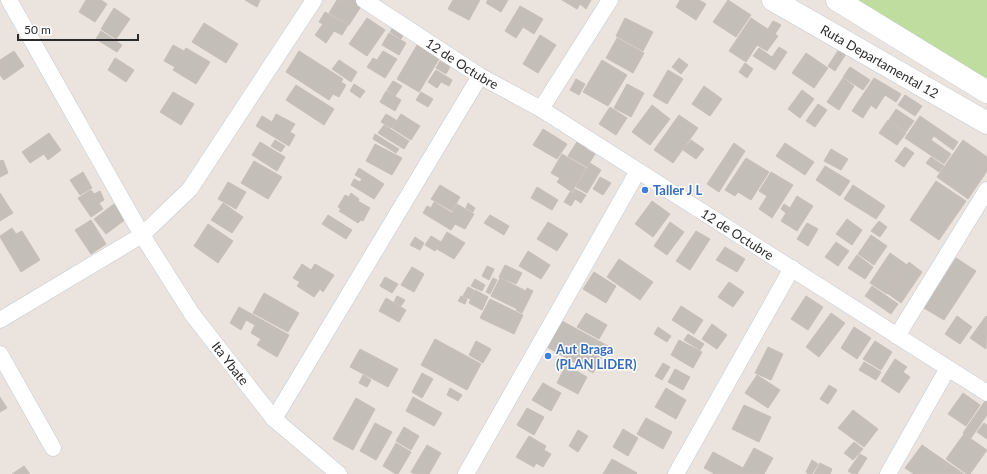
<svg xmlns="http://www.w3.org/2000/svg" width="987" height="474" font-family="Lato,sans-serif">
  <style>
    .green { fill: #bfdd9f }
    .building { fill: #c4beb9; stroke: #c6bfb8 }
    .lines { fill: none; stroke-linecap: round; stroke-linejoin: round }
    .minor-casing { stroke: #c6cad3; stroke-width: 17 }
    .secondary-casing { stroke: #c6cad3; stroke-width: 23 }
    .minor { stroke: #fff; stroke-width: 16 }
    .secondary { stroke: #fff; stroke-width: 22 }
    .shop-dot { fill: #3f7fe0; stroke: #fff; stroke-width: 1.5 }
    .labels { text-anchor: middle; stroke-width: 3; stroke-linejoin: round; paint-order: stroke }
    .street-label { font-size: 13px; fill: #2b2b2b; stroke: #fff }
    .shop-label { font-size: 13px; font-weight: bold; fill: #366cbe; stroke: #fff; text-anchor: start }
  </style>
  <rect width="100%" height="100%" fill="#ebe3de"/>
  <path class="green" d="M837,0H987V89Z"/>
  <path class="building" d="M86,0H101L107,4L95,22L79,12Z
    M245,0H260L257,7Z
    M337,0H360L364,2L349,25L329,13Z
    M453,0H480L469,20L448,9Z
    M488,0H508L501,12L486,3Z
    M562,0H591L586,9L580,4L577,9Z
    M680,0H699L706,4L696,20L676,7Z
    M728,0L751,15L736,37L713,22Z
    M520,6L543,19L534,34L523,27L516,38L505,31Z
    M114,8L130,19L116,39L101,29Z
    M325,12L348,25L342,35L334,31L326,43L315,35L323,24L319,22Z
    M367,18L385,30L367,56L349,44Z
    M625,18L653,32L643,51L616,36Z
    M751,18L778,36L767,51L757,45L746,62L729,51Z
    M773,21L781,25L775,34L768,29Z
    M204,23L238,44L226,63L192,42Z
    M394,25L405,32L401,39L390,32Z
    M101,31L122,45L117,52L96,39Z
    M389,33L406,43L399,55L382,45Z
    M540,35L556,45L538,73L523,64Z
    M617,38L644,53L633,73L606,58Z
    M173,45L184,51L186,48L210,62L196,84L173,70L175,67L164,61Z
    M417,45L439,59L419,92L397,79Z
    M779,47L787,52L775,70L753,56L759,48L772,57Z
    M839,49L846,54L835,71L828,66Z
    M14,51L24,66L4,80L0,75V60Z
    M299,51L343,79L341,82L346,85L339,97L333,94L329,100L286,72Z
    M383,51L397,59L385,78L367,67L373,58L377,60Z
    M806,53L828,68L814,88L792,73Z
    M115,58L134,70L126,82L108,70Z
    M679,58L688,65L681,74L672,67Z
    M339,60L357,72L351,82L332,69Z
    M602,60L627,75L608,106L583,92Z
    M440,61L450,67L446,74L436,68Z
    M745,63L753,69L747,78L739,72Z
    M850,67L870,80L863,90L843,77Z
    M436,70L452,80L449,86L441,82L437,88L428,82Z
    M668,70L683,79L667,104L653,96Z
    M843,78L854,86L839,110L827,102Z
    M874,78L901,94L896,102L885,95L876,109L871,105L863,118L852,111Z
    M576,79L585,84L579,95L570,90Z
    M393,81L402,86L395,96L387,90Z
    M354,84L365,91L360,98L350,91Z
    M627,84L644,93L631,117L614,108Z
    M296,85L334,109L324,125L286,100Z
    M704,86L722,99L710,116L692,104Z
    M802,90L814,99L800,118L788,109Z
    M386,91L401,100L395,111L380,102Z
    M173,92L194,104L181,125L160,112Z
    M421,92L433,99L428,107L416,100Z
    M905,95L922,106L915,116L898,105Z
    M818,104L827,110L815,127L806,121Z
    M652,105L670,119L650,145L632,132Z
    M610,107L627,118L616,135L599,124Z
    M896,109L914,121L906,132L889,120Z
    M276,114L295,124L290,132L295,135L289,146L256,126L262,116L272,122Z
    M386,114L396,120L391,128L381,122Z
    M401,114L420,126L411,140L392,128Z
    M679,115L698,128L673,163L654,150Z
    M920,116L958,142L953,150L934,136L931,140L951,154L944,164L905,138Z
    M888,120L906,133L897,145L879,133Z
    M384,125L409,141L404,149L378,133Z
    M543,129L567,144L557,159L533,145Z
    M49,133L61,150L48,160L44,154L30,163L22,152Z
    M375,134L399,149L396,153L373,139Z
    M580,137L587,147L586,149L595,154L587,167L568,156Z
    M275,140L285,146L281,152L271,146Z
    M691,140L704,149L696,159L683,150Z
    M963,140L987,157V171L968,199L937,177Z
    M260,142L285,157L277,171L252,155Z
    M734,143L745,151L719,192L707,184Z
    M785,143L814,162L805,175L776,156Z
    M375,144L402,158L392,175L366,161Z
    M905,147L914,153L904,167L895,161Z
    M831,149L848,159L841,170L824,161Z
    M562,154L586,168L572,192L557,182L560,178L551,173Z
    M931,157L944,166L939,172L926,163Z
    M746,158L769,172L751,200L738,192L735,196L725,190Z
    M3,160L8,173L0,177V161Z
    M254,161L282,177L268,199L241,183Z
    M590,163L601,170L587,193L576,187Z
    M825,166L850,181L840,196L816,180Z
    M359,168L384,184L374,199L351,185L354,179L360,182L362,179L355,175Z
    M83,172L92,188L80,195L70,180Z
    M771,172L793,185L772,218L759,209L767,196L759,191Z
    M600,177L611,183L603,195L593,189Z
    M936,181L966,201L939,240L910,220Z
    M228,182L246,192L236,209L218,199Z
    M440,185L460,197L452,211L431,199Z
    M853,185L885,206L876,219L844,199Z
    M537,187L558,200L552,210L531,198Z
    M575,189L586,195L581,203L575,199L571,206L564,202L570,192L573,193Z
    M91,190L94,194L100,191L104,200L99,203L103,209L91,217L78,198Z
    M0,193L13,213L0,221Z
    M351,193L359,199L358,201L370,208L363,221L361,220L358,223L339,211L341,209L338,207L345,195L349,197Z
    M797,196L813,206L797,231L781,221L786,213L781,209L784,204L790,208Z
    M652,201L670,214L653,237L635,224Z
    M434,202L452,213L457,204L474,214L465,229L455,224L451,230L423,213L427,206L431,208Z
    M223,203L243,217L232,233L211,220Z
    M468,203L475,208L473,212L466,208Z
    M114,204L126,219L106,234L94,219Z
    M328,215L352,230L346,239L322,224Z
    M490,215L509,226L504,235L484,223Z
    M847,219L862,230L852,245L836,234Z
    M91,220L106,244L91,254L75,230Z
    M879,221L887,227L880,237L871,231Z
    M548,222L568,234L557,251L537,239Z
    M670,222L684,232L667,255L654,246Z
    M807,223L818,229L808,246L797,239Z
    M208,224L233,241L218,263L194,246Z
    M12,228L16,234L22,231L40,260L21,272L0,237V236Z
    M696,231L710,239L690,270L676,261Z
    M447,232L465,243L454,259L437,249Z
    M871,235L887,246L874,265L858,254Z
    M431,236L441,242L435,251L425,245Z
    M415,237L424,243L420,250L410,245Z
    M836,242L849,251L838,266L825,257Z
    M725,247L745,259L737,272L716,260Z
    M528,251L550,265L541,279L519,266Z
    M890,253L907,265L887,294L870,283Z
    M857,255L873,267L865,279L848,268Z
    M956,258L976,271L944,320L924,308Z
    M619,259L653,282L640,300L607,277Z
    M909,262L922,272L901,303L887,293Z
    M302,264L311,270L315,264L334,275L323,292L320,289L314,297L297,286L300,282L293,278Z
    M505,265L522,273L516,284L499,277Z
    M487,266L494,269L489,280L482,276Z
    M412,267L424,274L414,292L401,285Z
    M594,272L616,286L606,303L583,289Z
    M385,277L398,284L392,293L380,286Z
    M493,278L497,280L490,294L486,292Z
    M500,278L526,291L527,288L533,291L522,313L516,310L517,309L491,296Z
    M475,279L485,285L482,291L471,286Z
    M729,282L744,292L733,307L718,297Z
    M872,286L898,304L891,314L865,296Z
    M468,287L474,290L470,299L463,296Z
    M475,290L488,297L482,310L469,303Z
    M264,293L299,313L288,332L253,313Z
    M397,296L405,300L401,306L394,302Z
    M461,296L467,299L465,304L458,301Z
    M806,296L823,307L808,330L791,319Z
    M386,298L406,310L399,322L379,311Z
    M490,299L523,315L514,334L480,318Z
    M681,306L703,320L694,334L672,320Z
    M239,307L289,335L277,357L257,345L261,339L251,333L255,325L246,320L241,330L230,323Z
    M586,313L607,325L599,339L577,327Z
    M831,313L845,323L819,357L806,347Z
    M957,316L972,327L960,344L945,334Z
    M986,316L987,317L986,349L970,338Z
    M562,321L608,346L593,373L547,347Z
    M712,324L727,335L717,349L702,339Z
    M658,327L671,336L667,342L654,334Z
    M854,327L871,338L857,359L841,348Z
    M688,334L704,344L700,350L684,340Z
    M435,339L481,364L467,390L421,365Z
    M679,340L702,352L693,368L671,355Z
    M476,341L491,349L483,363L469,355Z
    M875,341L892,352L881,370L863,359Z
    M768,347L783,354L771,380L755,373Z
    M360,349L398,369L388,387L350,367Z
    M895,359L907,367L903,372L910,377L899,393L881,381Z
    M864,362L881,372L876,380L859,370Z
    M663,363L670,367L662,380L655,376Z
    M566,365L587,377L578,394L557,383Z
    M675,369L690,377L683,390L668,382Z
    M422,373L433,379L422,398L412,392Z
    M363,375L371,380L367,387L359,383Z
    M757,375L780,390L768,408L745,393Z
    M543,383L561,393L551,411L532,400Z
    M829,385L837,390L828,404L820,399Z
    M450,388L462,395L458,401L447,395Z
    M666,388L686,400L676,419L655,407Z
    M963,393L980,405L966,426L948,414Z
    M0,397L7,408L0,412Z
    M413,397L442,413L434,426L406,411Z
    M356,398L375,409L353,450L333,439Z
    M985,401L987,402V415L971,438L963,433Z
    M744,405L771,417L759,442L732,429Z
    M527,408L544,417L534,435L517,425Z
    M853,410L878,429L864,447L838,428Z
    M646,418L672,432L663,449L637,434Z
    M375,423L392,432L376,460L360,451Z
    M984,423L987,425V439L977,432Z
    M404,427L419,436L411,450L396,441Z
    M623,429L638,438L628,456L613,447Z
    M578,430L588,436L578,452L569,446Z
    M964,434L987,450L970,474H967L946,459Z
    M529,436L546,446L544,450L551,454L543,467L536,463L534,467L516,457Z
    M854,442L863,449L853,460L844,453Z
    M396,443L411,452L398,474H396L383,466Z
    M427,445L441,453L429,474H415L411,472Z
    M922,445L964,474H914L905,468Z
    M754,448L773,458L764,474H715L704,468L713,452L743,468Z
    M860,454L867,458L857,474H853L848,471Z
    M612,459L637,473L636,474H603Z
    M812,460L818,464L812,474H809L806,472Z
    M820,463L832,469L830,474H814Z
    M24,466L30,474H12Z"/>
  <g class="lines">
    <defs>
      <g id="minor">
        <path id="s1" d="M9,0L142,235L192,314L274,419L339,474"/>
        <path id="s2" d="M364,0L480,76L541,109L987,393"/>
        <path d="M541,109L610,0"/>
        <path d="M0,320L142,235L190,189L314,0"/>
        <path d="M897,336L987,190"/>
        <path d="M0,354L53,448"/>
        <path d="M274,419L480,76"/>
        <path d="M466,474L638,171"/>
        <path d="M676,474L792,268"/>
        <path d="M888,474L948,368"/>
      </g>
      <g id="secondary">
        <path id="s3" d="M773,0L987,123"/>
        <path d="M837,0L987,92"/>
      </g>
    </defs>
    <use href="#minor" class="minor-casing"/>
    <use href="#secondary" class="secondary-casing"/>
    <use href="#minor" class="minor"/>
    <use href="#secondary" class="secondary"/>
  </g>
  <g class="shop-dot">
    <circle cx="645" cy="190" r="4"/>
    <circle cx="548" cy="356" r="4"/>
  </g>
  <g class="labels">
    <g class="street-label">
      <text dy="5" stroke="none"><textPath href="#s3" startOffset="123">Ruta Departamental 12</textPath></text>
      <text dy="5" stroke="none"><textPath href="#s2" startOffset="117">12 de Octubre</textPath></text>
      <text dy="5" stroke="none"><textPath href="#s2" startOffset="441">12 de Octubre</textPath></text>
      <text dy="5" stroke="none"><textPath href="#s1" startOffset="426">Ita Ybate</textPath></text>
    </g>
    <g class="shop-label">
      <text x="653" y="195">Taller J L</text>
      <text x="556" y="354">Aut Braga<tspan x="556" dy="15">(PLAN LIDER)</tspan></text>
    </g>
  </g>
  <path d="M18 34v6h120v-6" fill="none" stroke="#2b2b2b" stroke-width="2"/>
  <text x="24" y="34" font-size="12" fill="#2b2b2b" stroke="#ffffff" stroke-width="3" paint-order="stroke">50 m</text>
</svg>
